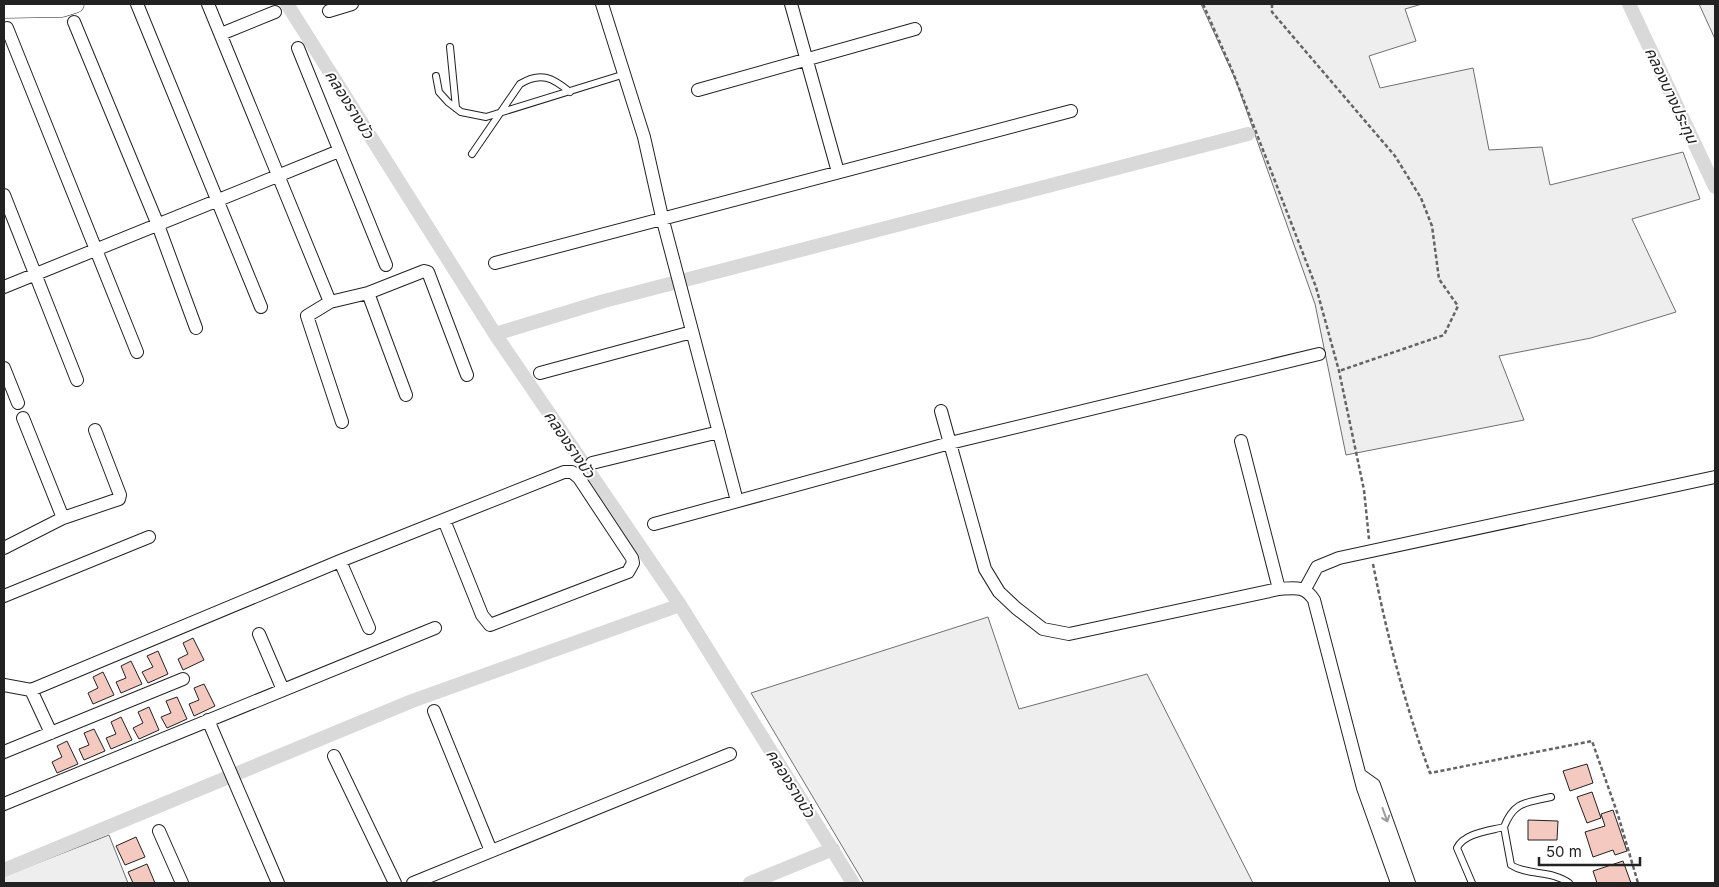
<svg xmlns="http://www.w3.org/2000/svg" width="1719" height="887" font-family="Inter,'Noto Sans Thai',sans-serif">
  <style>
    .green { fill: #eee; stroke: #6f6f6f }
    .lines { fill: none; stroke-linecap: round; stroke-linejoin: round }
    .canal { stroke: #d9d9d9; stroke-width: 14 }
    .building { fill: #f3c9c0; stroke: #222 }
    .lane-casing { stroke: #222; stroke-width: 8 }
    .street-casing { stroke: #222; stroke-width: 14 }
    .secondary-casing { stroke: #222; stroke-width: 19 }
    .path { stroke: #646464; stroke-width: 2.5; stroke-dasharray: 4 2.5; stroke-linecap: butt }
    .lane { stroke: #fff; stroke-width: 6 }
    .street { stroke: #fff; stroke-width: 12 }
    .secondary { stroke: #fff; stroke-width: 18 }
    .oneway { stroke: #9c9c9c }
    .labels { text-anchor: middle; stroke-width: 4; stroke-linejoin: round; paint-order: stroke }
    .water-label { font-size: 16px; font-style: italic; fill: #222; stroke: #fff }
  </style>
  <rect width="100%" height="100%" fill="#fff"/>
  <path class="green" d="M1201,4H1422L1405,9L1416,41L1369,56L1380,88L1473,68L1489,150L1542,147L1550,185L1683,152L1700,199L1632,219L1676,312L1591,338L1499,356L1524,420L1346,455L1315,304L1236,81Z
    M1699,4H1715V39Z
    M988,617L1019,709L1147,674L1253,883H864L751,693Z
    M109,835L128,883H4V876Z"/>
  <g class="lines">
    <path class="canal" d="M287,4L495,334L680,605L853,883
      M1629,4L1715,187
      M495,334L604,301L1248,134
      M4,870L412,701L680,605
      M750,883L833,849"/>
  </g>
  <path class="building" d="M193,638L204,660L183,670L178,659L188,654L183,643Z
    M158,651L168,674L148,683L142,672L153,667L147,656Z
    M131,661L142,684L121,693L116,682L126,678L121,666Z
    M103,672L114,695L93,704L88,693L98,688L93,677Z
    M204,684L215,706L194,716L189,704L199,700L194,688Z
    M177,697L187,719L167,728L161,717L171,713L166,701Z
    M149,707L159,730L139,739L133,728L143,723L138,712Z
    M121,717L132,740L111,749L106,738L116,734L111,722Z
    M94,729L105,751L84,760L79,749L89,745L84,733Z
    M67,741L78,764L57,773L52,762L62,757L57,746Z
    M1587,764L1593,783L1570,791L1563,771Z
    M1592,792L1601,818L1587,823L1577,797Z
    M1613,810L1627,851L1615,855L1613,850L1593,857L1585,832L1605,826L1601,814Z
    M1528,820L1558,821L1557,840H1528Z
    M136,837L145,857L125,865L116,846Z
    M1623,861L1631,883H1597L1593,871Z
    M147,864L155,883H133L128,872Z"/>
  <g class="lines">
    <defs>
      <path id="lane" d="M450,47L456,108
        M436,76L439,92L448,102L461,112L486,117L625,74
        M472,154L520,84C541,71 553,78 570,92
        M1504,827C1514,801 1526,803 1551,797
        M1472,883L1457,848C1464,833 1489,831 1504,827L1511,865C1528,876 1552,870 1569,883"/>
      <path id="street" d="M137,4L261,307
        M208,4L330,302
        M602,4L644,137L662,217L737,501
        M791,4L838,172
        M329,11L352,4
        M74,22L158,225L196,328
        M7,28L137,352
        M221,34L275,12
        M298,48L386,265
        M698,90L915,29
        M4,195L77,380
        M495,263L1071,111
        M4,287L339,151
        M368,293L406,395
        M4,368L18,403
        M540,373L692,332
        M941,411L985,569L999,592L1016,608L1043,629L1069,634L1279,589
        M23,418L63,518
        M342,422L307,316L330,302L368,293L424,271L428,272L467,375
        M1241,441L1279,589C1294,588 1305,585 1314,600L1363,788L1397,883
        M592,463L719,432
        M654,524L950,443L1319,354
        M4,548L63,518L119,499L120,495L95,430
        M340,561L369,628
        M1305,589L1317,567L1339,558L1715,477
        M4,596L149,537
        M259,634L283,690
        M4,685L31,690L51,733
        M31,690L340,561L564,472H572L579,478L632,558L633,563L628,572L490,625L482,615L444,520
        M434,711L491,851
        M208,720L278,883
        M4,752L183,679
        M334,756L395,883
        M1360,775L1374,785L1409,883
        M4,804L435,628
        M159,831L182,883
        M413,883L730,754"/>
      <path id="secondary" d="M4,9L62,8L75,4"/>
    </defs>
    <use href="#lane" class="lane-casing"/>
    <use href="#street" class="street-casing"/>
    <use href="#secondary" class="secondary-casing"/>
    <path class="path" d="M1203,4L1232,70L1316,287L1339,371L1364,490L1369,539
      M1272,4V12L1395,156L1421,198L1432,226L1439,279L1458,306L1444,335L1339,371
      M1373,564C1387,636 1405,705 1430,773L1592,741L1618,815L1638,883"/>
    <use href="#lane" class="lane"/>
    <use href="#street" class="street"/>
    <use href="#secondary" class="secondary"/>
  </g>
  <defs><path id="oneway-shaft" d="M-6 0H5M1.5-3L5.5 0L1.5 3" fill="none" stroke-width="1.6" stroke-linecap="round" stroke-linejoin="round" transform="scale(1.25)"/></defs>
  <use class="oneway" href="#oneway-shaft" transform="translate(1385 815) rotate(70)"/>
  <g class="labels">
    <g class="water-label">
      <text transform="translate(1672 95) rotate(65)" y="6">คลองบางประทุน</text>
      <text transform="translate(350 104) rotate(58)" y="6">คลองรางบัว</text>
      <text transform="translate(570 444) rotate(56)" y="6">คลองรางบัว</text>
      <text transform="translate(791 783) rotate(58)" y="6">คลองรางบัว</text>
    </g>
  </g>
  <rect width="1719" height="887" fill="none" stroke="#222222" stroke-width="10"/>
  <path d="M1539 857v8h101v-8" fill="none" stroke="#222222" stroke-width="2.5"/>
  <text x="1546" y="857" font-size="15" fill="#222222" stroke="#ffffff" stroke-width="4" paint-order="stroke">50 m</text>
</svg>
